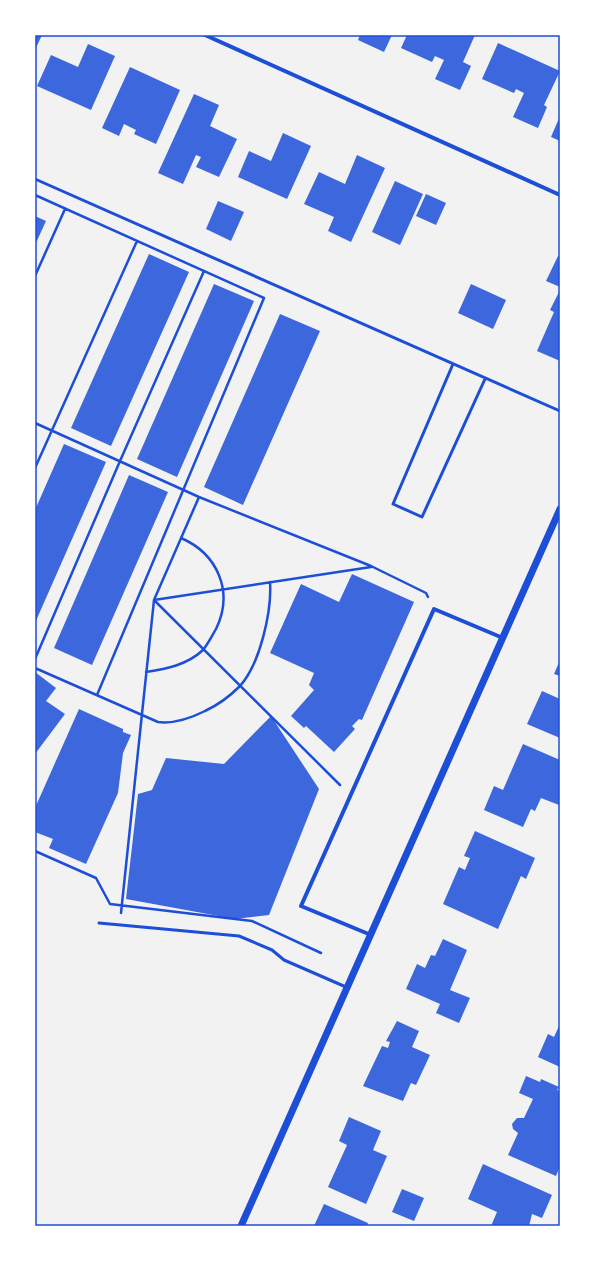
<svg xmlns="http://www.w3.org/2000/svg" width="595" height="1261" font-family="'DM Sans',sans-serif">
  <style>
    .building { fill: #3d67dc }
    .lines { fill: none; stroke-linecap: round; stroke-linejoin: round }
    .path { stroke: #1d4ed8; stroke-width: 2.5 }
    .service { stroke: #1d4ed8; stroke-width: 3 }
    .minor { stroke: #1d4ed8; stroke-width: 4 }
    .tertiary { stroke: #1d4ed8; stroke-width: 7 }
    .neatline { fill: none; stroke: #1d4ed8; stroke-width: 1.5 }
  </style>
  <rect width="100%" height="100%" fill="#f2f2f2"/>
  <path class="building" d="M35,35H42L35,50Z
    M360,35H392L384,52L358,40Z
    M407,35H475L463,62L471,66L460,90L435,79L444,60L435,56L432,62L401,48Z
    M498,43L560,71L544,105L547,107L538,128L513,117L524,93L516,89L514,93L482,79Z
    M88,44L115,56L91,110L37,86L51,55L78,67Z
    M130,67L180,90L156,144L134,134L136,130L124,124L119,136L102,128Z
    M194,94L219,105L210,126L237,139L219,177L196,167L201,157L196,155L183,184L158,173Z
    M560,116V141L551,137Z
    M283,133L311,146L287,199L238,177L249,151L271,161Z
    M357,155L385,168L351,242L328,231L334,217L304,204L319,172L345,184Z
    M395,181L423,194L400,245L372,232Z
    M426,194L446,203L436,225L416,216Z
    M218,201L244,212L231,241L206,229Z
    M35,216L46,221L35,245Z
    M149,254L189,272L111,446L71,428Z
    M558,256L560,257V287L546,281Z
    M214,284L254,301L177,477L137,459Z
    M471,284L506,300L493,329L458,313Z
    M560,290V361L537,351L554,312L550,310Z
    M280,314L320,331L243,505L204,487Z
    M64,444L106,462L35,623V510Z
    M129,475L168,492L92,665L54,648Z
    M352,574L414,602L362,720L359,719L352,726L355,729L334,752L306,726L304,728L291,716L314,690L309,685L314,673L270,653L301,584L339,602Z
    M560,660V676L554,674Z
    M35,672L56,688L46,701L65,714L35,754Z
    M542,691L560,699V738L527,724Z
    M79,709L123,729V732L131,735L123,753L118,793L86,864L49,848L53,839L35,832V808Z
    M271,716L319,789L269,915L235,919L126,899L138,794L152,790L166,758L224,764Z
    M523,744L560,760V804L559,805L541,798L535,811L531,809L523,827L484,810L494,786L503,790Z
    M475,831L535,858L526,879L521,876L498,929L443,904L459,867L465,870L470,858L464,856Z
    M443,939L467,950L450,990L470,998L459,1023L436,1013L440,1004L406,989L417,964L425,968L431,955L435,956Z
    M397,1021L419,1031L412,1047L430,1055L416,1085L411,1083L403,1101L363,1086L382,1046L388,1048L390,1042L386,1041Z
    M560,1024V1067L538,1057L548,1034L554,1037Z
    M526,1076L540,1082L541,1079L559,1087L557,1090L560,1091V1166L556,1176L508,1155L518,1133L513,1129L512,1124L517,1118H524L533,1099L519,1093Z
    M349,1117L381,1131L373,1150L387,1156L366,1204L328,1187L347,1145L339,1141Z
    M483,1164L552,1195L542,1218L532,1214L529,1226H491L497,1212L468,1199Z
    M402,1189L424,1198L414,1221L392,1212Z
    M324,1204L368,1223L367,1226H314Z"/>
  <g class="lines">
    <path class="path" d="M35,195L264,298L97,695
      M35,276L65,209
      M35,423L199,497L371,566L426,593L428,597
      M35,468L137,241
      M154,600L340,785
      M154,600L371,567
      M35,659L120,461L204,271
      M35,668L158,722C174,724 191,718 205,711C218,705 230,696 240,686C260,664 272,611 270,582
      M146,672C166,669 187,665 203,650C208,644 212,636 216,629C234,592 218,554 181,538
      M35,851L96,878L110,904L252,921L321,953
      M121,913L154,600L199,497"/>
    <path class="service" d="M35,179L560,411
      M453,364L393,504L422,517L485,379
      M99,923L239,936L272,950L284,960L346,987"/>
    <path class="minor" d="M205,35L560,195
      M371,935L301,906L434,609L503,638"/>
    <path class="tertiary" d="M241,1226L560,509"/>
  </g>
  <rect width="595" height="1261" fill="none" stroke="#ffffff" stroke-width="72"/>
  <rect x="36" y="36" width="523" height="1189" class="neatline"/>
</svg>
